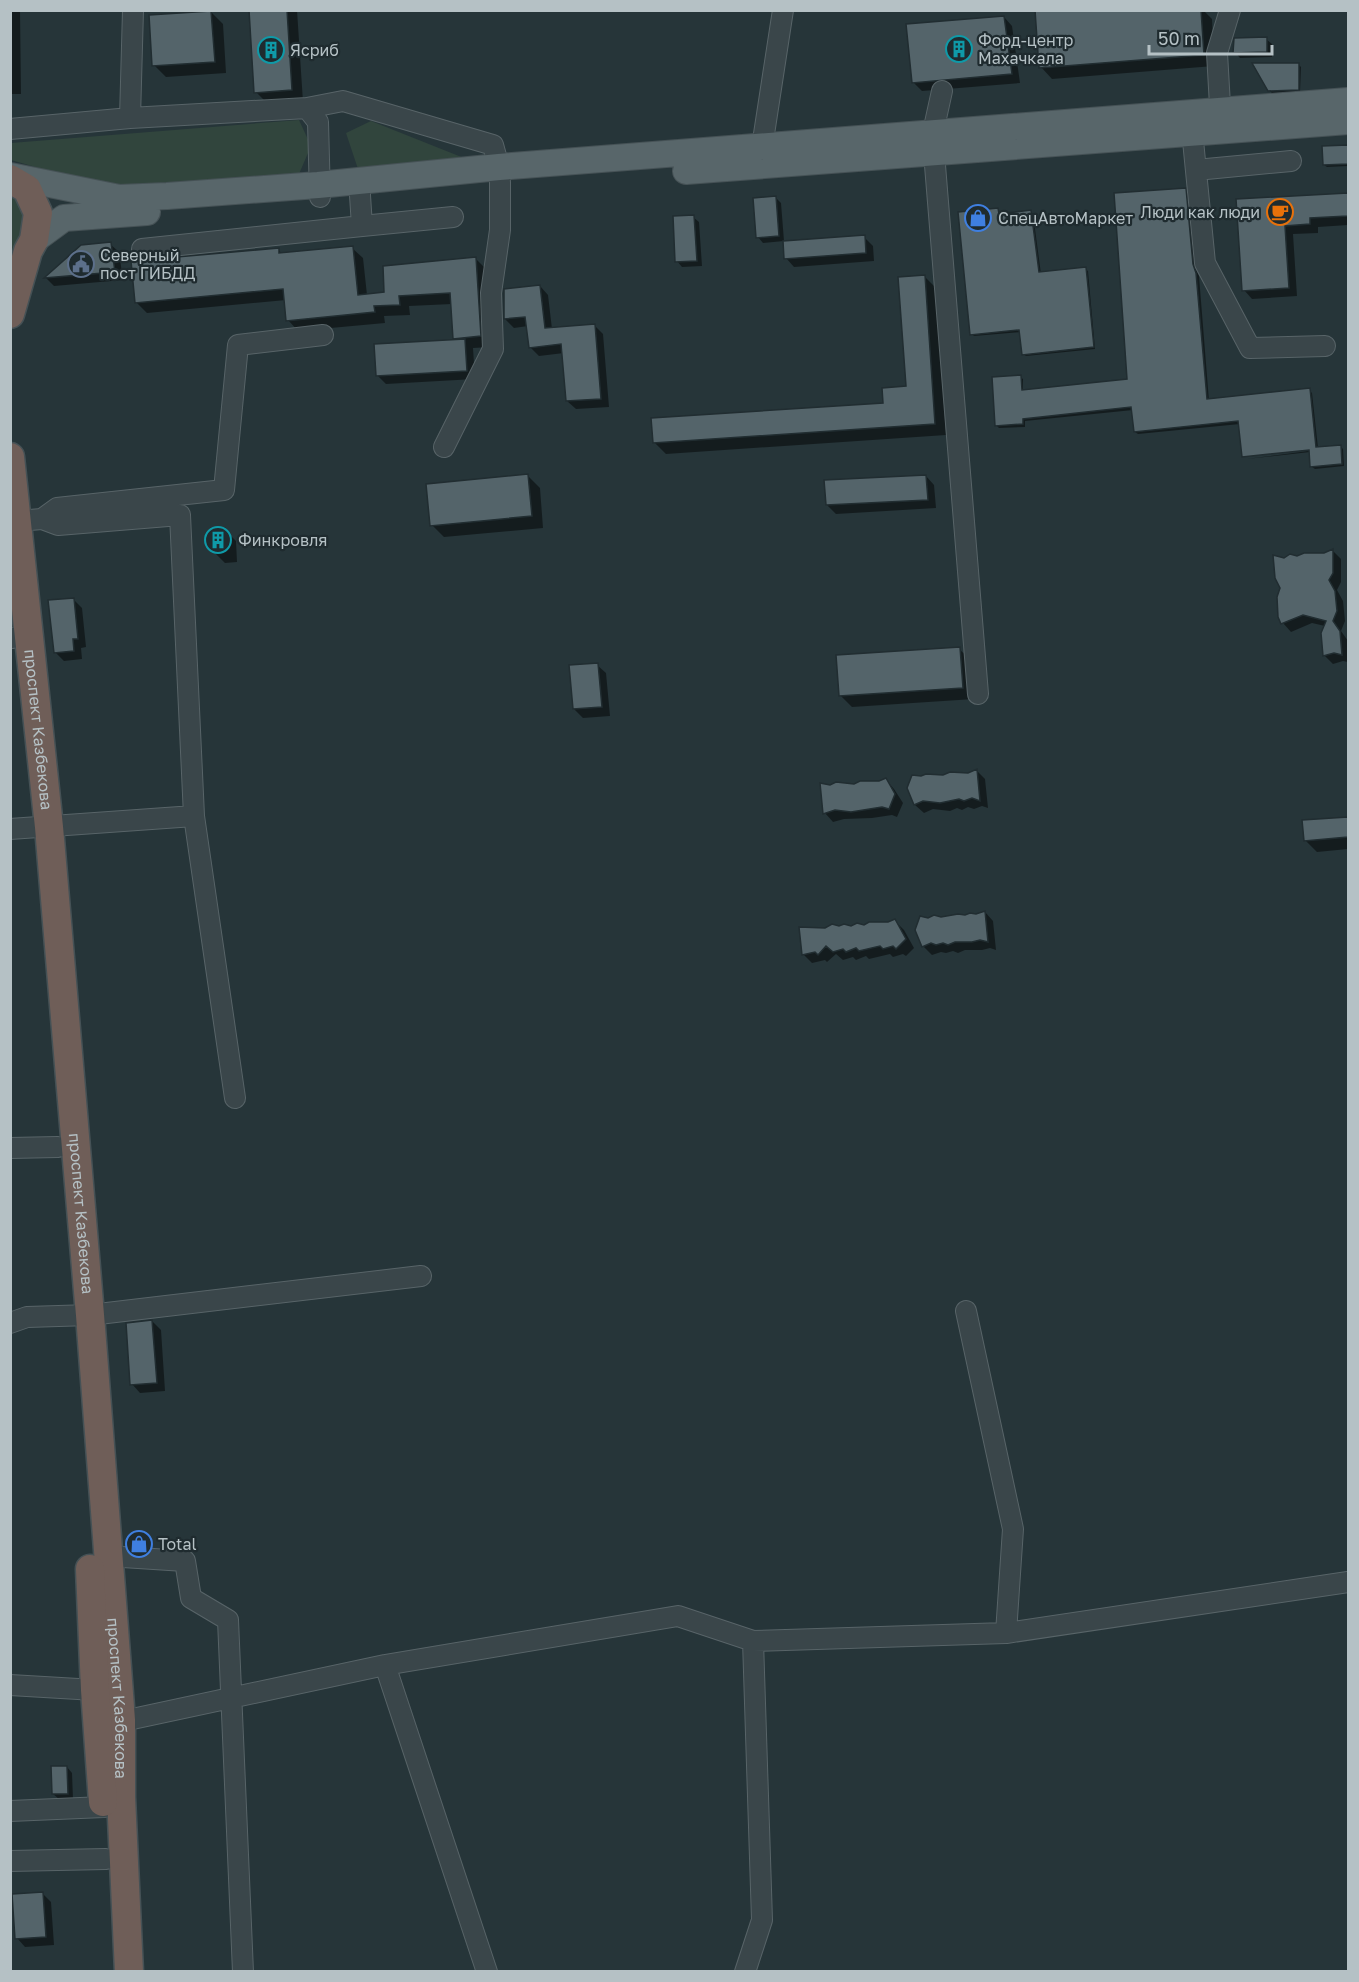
<svg xmlns="http://www.w3.org/2000/svg" width="1359" height="1982" font-family="'Golos Text',sans-serif">
  <style>
    .green { fill: #31453d }
    .shadow { fill: #0007 }
    .building { fill: #54646a; stroke: #212d31; stroke-width: 1.5 }
    .lines { fill: none; stroke-linecap: round; stroke-linejoin: round }
    .minor-casing { stroke: #586468; stroke-width: 22 }
    .major-casing { stroke: #465256; stroke-width: 28 }
    .highway-casing { stroke: #455155; stroke-width: 31 }
    .minor { stroke: #3a464a; stroke-width: 20 }
    .major { stroke: #58666a; stroke-width: 26 }
    .highway { stroke: #6f5e58; stroke-width: 28 }
    .labels { text-anchor: middle; stroke-width: 4.5; stroke-linejoin: round; paint-order: stroke }
    .poi-label { font-size: 16px; fill: #b5c1c5; stroke: #1f2b2f; text-anchor: start }
    .street-label { font-size: 16px; fill: #b5c1c5; stroke: #1f2b2f }
  </style>
  <rect width="100%" height="100%" fill="#263539"/>
  <path class="green" d="M299,120L311,146L299,174L112,189L11,160V143Z
    M371,121L469,160L358,169L346,133Z
    M11,187L28,207L25,243L11,256Z"/>
  <path class="shadow" d="M10,10H20L21,94H10Z
    M250,10H297L303,102L268,104L256,92Z
    M1036,10H1203L1212,19L1214,66L1052,79L1041,67Z
    M211,12L223,24L226,73L166,77L154,65Z
    M1004,17L1012,26L1020,83L922,91L913,82Z
    M1266,39L1272,44V57L1240,58L1235,52Z
    M1298,64L1301,67L1300,92L1272,93L1269,90Z
    M1348,146V166L1327,167L1324,165L1323,148Z
    M1185,190L1188,192L1195,268L1199,276L1209,401L1309,390L1312,393L1318,448L1340,446L1343,449L1344,466L1315,469L1312,467L1310,452L1246,459L1316,450L1240,424L1138,434L1135,432L1133,410L1025,421V427L999,428L996,425L1020,377L1023,379V391L1129,380Z
    M1348,194V225L1318,227V233L1293,234L1297,296L1252,299L1244,290L1238,200Z
    M775,197L781,203L784,241L763,243L758,237Z
    M998,209L1000,216L1030,212L1033,214L1041,274L1085,269L1088,271L1095,349L1026,356L1023,354L1021,332L974,336L972,334Z
    M693,217L699,222L702,266L682,267L677,261Z
    M864,237L873,246L874,261L794,267L786,258Z
    M110,244L119,252L123,280L54,286L46,278L82,246Z
    M352,248L363,258L367,295L386,294L475,258L486,269L491,347L473,348L475,379L386,384L377,375L457,341L454,338L452,304L409,306L410,315L384,316L385,323L298,331L288,320L286,300L147,313L136,302L278,249L282,254Z
    M924,276L936,288L946,435L666,454L654,442L884,404L907,388Z
    M540,286L548,295L552,329L595,326L603,334L609,407L576,409L567,401L564,353L539,356L530,347L528,326L514,328L505,319Z
    M528,476L540,488L543,528L444,537L432,525Z
    M926,476L934,485L936,508L836,514L827,505Z
    M224,529L236,541L237,562L225,563L213,551Z
    M1333,551L1341,559V582L1337,590L1343,601L1345,621L1341,631L1348,641V662L1343,661L1333,664L1324,655L1325,626L1312,623L1291,632L1283,623L1280,616L1284,559L1324,555Z
    M73,599L82,608L86,647L81,648L82,659L64,661L55,652Z
    M959,649L971,660L974,699L852,707L840,695Z
    M597,665L606,673L610,716L583,718L574,709Z
    M977,771L985,779L988,808L982,806L974,809L968,807L962,810L957,808L950,811L933,809L924,813L915,805L908,788L943,776L969,774Z
    M886,780L894,789L903,803L897,817L892,815L872,818L844,819L833,822L825,813L855,785L879,783Z
    M1348,818V849L1317,852L1305,840L1304,822Z
    M985,912L993,921L996,950L990,948L982,950H965L958,953L953,951L946,953L941,952L932,955L923,946L941,919L976,916Z
    M895,921L904,930L914,948L906,956L903,954L893,957L890,954L869,959L866,956L856,960L853,957L843,960L836,954L827,962L825,960L812,963L804,955L801,928L825,930L889,924Z
    M152,1321L161,1330L165,1391L140,1393L132,1384Z
    M67,1767L72,1773L73,1799H59L53,1794Z
    M42,1893L51,1902L54,1945L25,1947L17,1938Z"/>
  <path class="building" d="M249,10H287L292,90L254,93Z
    M1035,10H1201L1204,55L1039,68Z
    M211,11L215,62L152,66L149,15Z
    M1004,16L1012,74L912,83L906,24Z
    M1267,37V52L1233,53L1234,38Z
    M1252,63H1299V90L1268,91Z
    M1348,145V164L1323,165L1322,146Z
    M1186,188L1193,264L1196,273L1207,399L1310,388L1316,447L1341,445L1342,464L1310,467L1309,450L1242,457L1238,421L1134,432L1131,407L1023,419V424L995,426L992,377L1021,375L1022,390L1127,379L1114,193Z
    M1348,193V216L1310,218V224L1285,226L1289,288L1242,291L1236,199Z
    M776,196L779,236L756,238L753,198Z
    M998,208L999,214L1031,210L1039,272L1086,267L1094,347L1022,355L1019,330L970,335L958,212Z
    M694,215L697,261L675,262L673,216Z
    M865,235L866,253L784,259L783,241Z
    M111,242L115,272L44,278L81,245Z
    M353,246L358,295L384,292L383,266L476,257L481,336L453,339L450,293L399,296L400,305L374,306L375,312L286,321L283,289L135,303L131,261L279,248V253Z
    M925,275L935,424L653,443L651,418L883,403L882,388L906,386L898,277Z
    M540,285L545,328L595,324L601,399L566,401L561,344L529,348L525,317L504,319V289Z
    M465,339L467,371L376,376L374,344Z
    M528,474L532,516L430,526L426,484Z
    M926,475L928,500L826,505L824,480Z
    M211,528H225L226,551L212,552Z
    M1333,549V573L1329,580L1335,591L1337,611L1333,621L1340,631L1342,655L1334,653L1323,656L1321,633L1326,621L1303,615L1281,624L1278,617L1277,597L1280,588L1275,578L1273,555L1284,558L1290,554L1297,556L1304,553H1324Z
    M74,598L78,639H73L74,651L54,653L48,600Z
    M960,647L963,688L839,696L836,655Z
    M598,663L602,707L573,709L569,665Z
    M977,769L980,801L972,798L964,801L959,799L940,803L923,801L914,805L907,788L912,775L921,776L926,774L943,775L950,772L968,773Z
    M886,778L895,794L889,809L882,807L851,812L835,810L823,814L820,783L830,785L836,782L854,784L860,781H879Z
    M1348,817V837L1304,841L1302,820Z
    M985,911L988,942L980,940L972,942H955L948,945L943,943L936,945L931,943L922,947L915,930L920,916L928,918L934,915L941,917L958,914L965,915L970,913L976,914Z
    M895,919L906,939L896,949L893,946L883,949L880,946L859,951L856,948L846,952L843,949L833,952L826,946L818,955L815,952L802,955L799,927L825,928L832,924L839,926L844,924L851,926L857,923L864,925L869,922H888Z
    M152,1320L157,1383L130,1385L126,1323Z
    M51,1766H67L68,1794H52Z
    M43,1892L46,1937L15,1939L12,1894Z"/>
  <g class="lines">
    <defs>
      <path id="minor" d="M942,91L933,132L934,153L978,694
        M307,108L343,101L493,145L499,167L500,183V230L491,293L493,349L444,447
        M130,118L133,10
        M1191,120L1205,263L1250,348L1325,346
        M1221,123L1217,53L1230,10
        M10,129L130,118L307,108L318,122L320,197
        M763,159L762,147L783,10
        M1196,170L1291,161
        M362,226L453,217
        M142,249L362,226L359,180
        M42,519L57,508L224,490L238,345L323,335
        M17,521L42,519L58,525L180,515L194,816
        M10,638H13
        M10,829L194,816L235,1098
        M10,1148L58,1147
        M966,1311L1013,1529L1006,1633
        M10,1323L27,1317L90,1315L421,1276
        M107,1556L185,1561L191,1598L228,1620L243,1972
        M385,1665L487,1972
        M10,1685L95,1690
        M109,1724L385,1665L678,1616L753,1641L1006,1633L1348,1582
        M10,1811L104,1807
        M10,1861L106,1859
        M745,1972L762,1920L753,1641"/>
      <path id="major" d="M686,171L1348,121
        M10,176L119,198L167,196L318,185L499,167L1348,101
        M34,240L64,218L147,212"/>
      <g id="highway">
        <path d="M10,179L27,189L38,213L34,240L28,251L10,314"/>
        <path id="s1" d="M10,457L49,827L90,1315L121,1720V1797L129,1972"/>
        <path d="M90,1569L95,1690L103,1802"/>
      </g>
    </defs>
    <use href="#minor" class="minor-casing"/>
    <use href="#major" class="major-casing"/>
    <use href="#highway" class="highway-casing"/>
    <use href="#minor" class="minor"/>
    <use href="#major" class="major"/>
    <use href="#highway" class="highway"/>
  </g>
  <defs>
    <symbol id="building-ring" viewBox="-11 -11 22 22"><circle r="9.5" fill="#1f2b2f" stroke="#0f9aa8" stroke-width="1.5"/><path d="M-4-6H4V6H1V3H-1V6H-4ZM-2.5-4.3h1.7v1.8h-1.7ZM.8-4.3h1.7v1.8H.8ZM-2.5-1h1.7V.8h-1.7ZM.8-1h1.7V.8H.8Z" fill="#0f9aa8"/></symbol>
    <symbol id="cafe-ring" viewBox="-11 -11 22 22"><circle r="9.5" fill="#1f2b2f" stroke="#e8710a" stroke-width="1.5"/><path d="M-5.5-4.5H6V0H3Q3 3.5 0 3.5H-2.5Q-5.5 3.5-5.5 0ZM3-3.2v2h1.7v-2ZM-6 4.5H4V6H-6Z" fill="#e8710a"/></symbol>
    <symbol id="shop-ring" viewBox="-11 -11 22 22"><circle r="9.5" fill="#1f2b2f" stroke="#3f7fe0" stroke-width="1.5"/><path d="M-5-2.5h2.3a2.7 3.5 0 0 1 5.4 0H5L5.5 6h-11ZM-1.5-2.5h3a1.5 2.3 0 0 0-3 0Z" fill="#3f7fe0"/></symbol>
    <symbol id="civic-ring" viewBox="-11 -11 22 22"><circle r="9.5" fill="#1f2b2f" stroke="#5c6f8a" stroke-width="1.5"/><path d="M-.6-6.5H3V-4.5H.6V-3L4-1V1h2V6H-6V1h2V-1L-.6-3ZM-1.2 2.5V6h2.4V2.5Z" fill="#5c6f8a"/></symbol>
  </defs>
  <g fill-rule="evenodd">
    <use href="#building-ring" x="944" y="34" width="30" height="30"/>
    <use href="#building-ring" x="256" y="35" width="30" height="30"/>
    <use href="#cafe-ring" x="1265" y="197" width="30" height="30"/>
    <use href="#shop-ring" x="963" y="203" width="30" height="30"/>
    <use href="#civic-ring" x="66" y="249" width="30" height="30"/>
    <use href="#building-ring" x="203" y="525" width="30" height="30"/>
    <use href="#shop-ring" x="124" y="1529" width="30" height="30"/>
  </g>
  <g class="labels">
    <g class="poi-label">
      <text x="978" y="46">Форд-центр<tspan x="978" dy="18">Махачкала</tspan></text>
      <text x="290" y="56">Ясриб</text>
      <text x="1260" y="218" text-anchor="end">Люди как люди</text>
      <text x="998" y="224">СпецАвтоМаркет</text>
      <text x="100" y="261">Северный<tspan x="100" dy="18">пост ГИБДД</tspan></text>
      <text x="238" y="546">Финкровля</text>
      <text x="158" y="1550">Total</text>
    </g>
    <g class="street-label">
      <text dy="6" stroke="none"><textPath href="#s1" startOffset="274">проспект Казбекова</textPath></text>
      <text dy="6" stroke="none"><textPath href="#s1" startOffset="760">проспект Казбекова</textPath></text>
      <text dy="6" stroke="none"><textPath href="#s1" startOffset="1246">проспект Казбекова</textPath></text>
    </g>
  </g>
  <rect width="1359" height="1982" fill="none" stroke="#b5c1c5" stroke-width="24"/>
  <path d="M1149 45v9h123v-9" fill="none" stroke="#b5c1c5" stroke-width="3"/>
  <text x="1158" y="45" font-size="18" fill="#b5c1c5" stroke="#1f2b2f" stroke-width="4.5" paint-order="stroke">50 m</text>
</svg>
